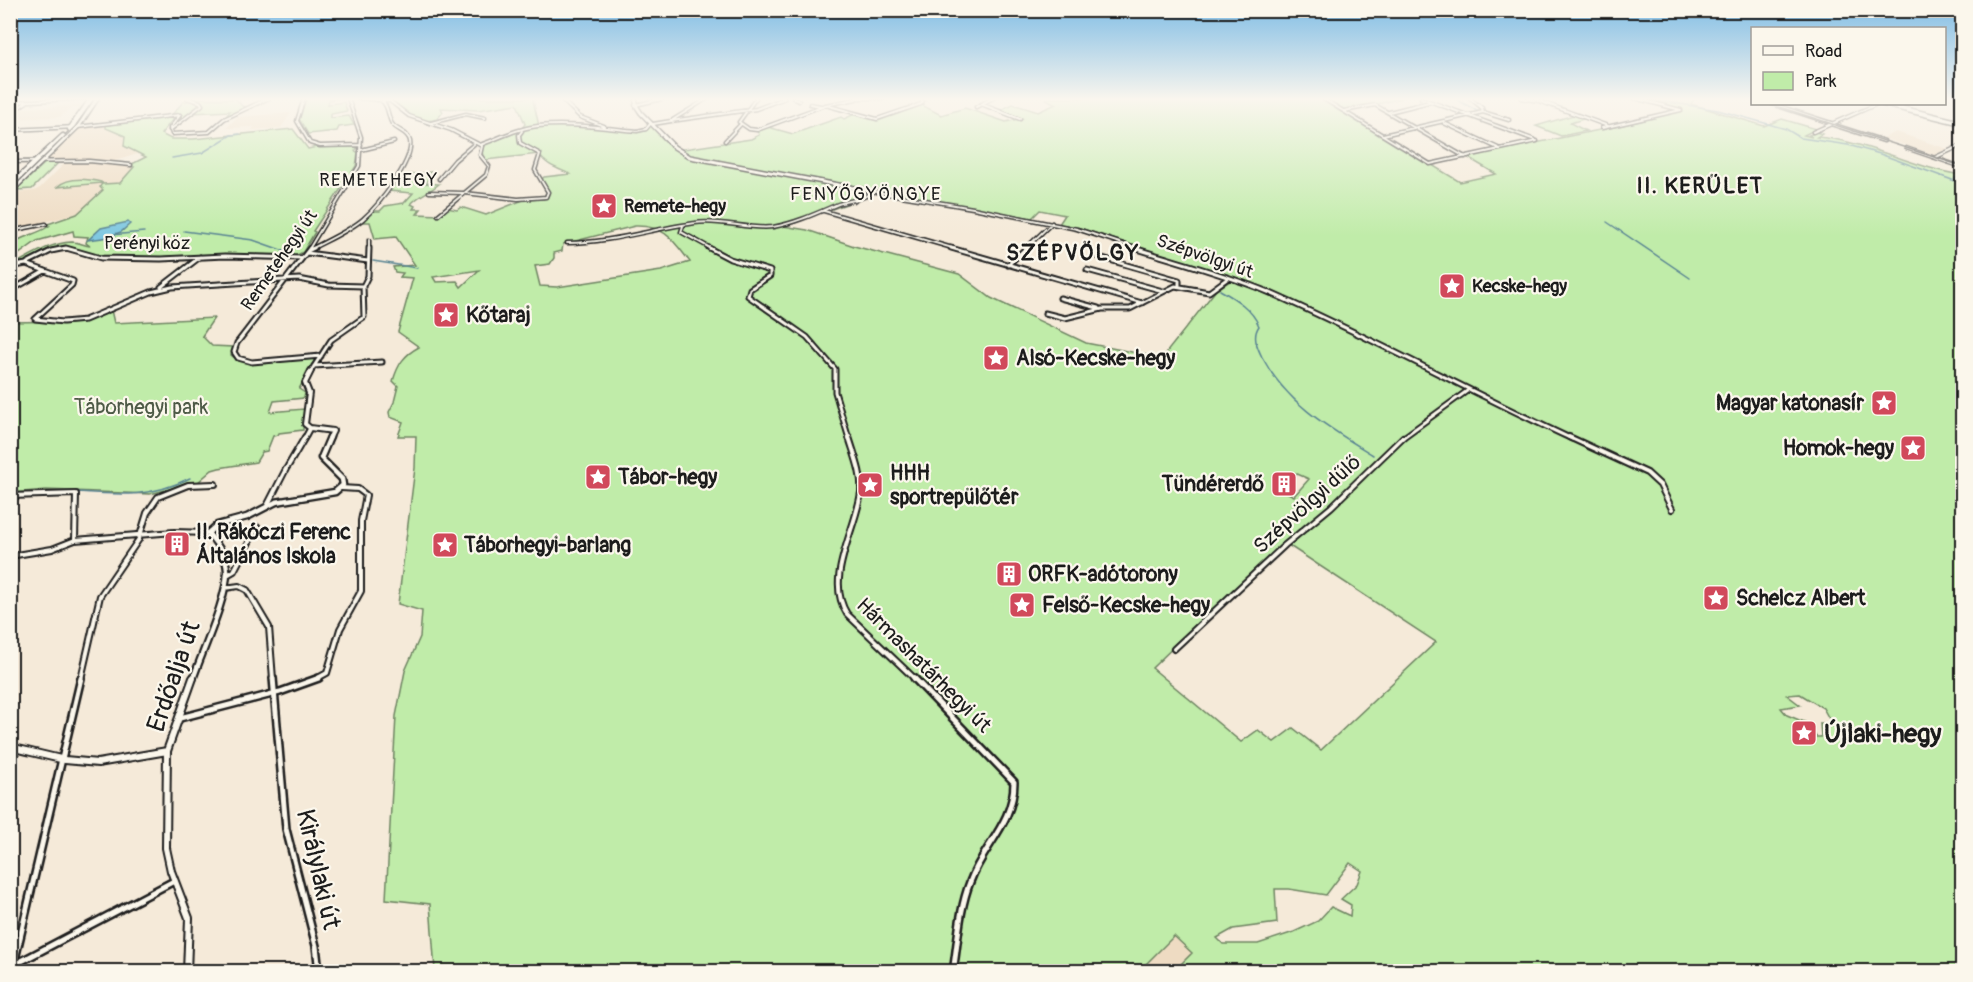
<svg xmlns="http://www.w3.org/2000/svg" width="1973" height="982" font-family="Pangolin,sans-serif">
  <style>
    .built { fill: #eedbc2 }
    .green { fill: #c0eca9; stroke: #6e8462; stroke-width: 1.5; fill-rule: evenodd }
    .water { fill: #80c8e1; stroke: #588392; stroke-width: 1.5 }
    .lines { fill: none; stroke-linecap: round; stroke-linejoin: round }
    .stream { stroke: #588392; stroke-width: 1.5 }
    .minor-far3-casing { stroke: #1c1c1c; stroke-width: 5 }
    .minor-far2-casing { stroke: #1c1c1c; stroke-width: 7 }
    .minor-far1-casing { stroke: #1c1c1c; stroke-width: 8 }
    .minor-casing { stroke: #1c1c1c; stroke-width: 10 }
    .tertiary-far3-casing { stroke: #1c1c1c; stroke-width: 6 }
    .tertiary-far2-casing { stroke: #1c1c1c; stroke-width: 8 }
    .tertiary-far1-casing { stroke: #1c1c1c; stroke-width: 9 }
    .tertiary-casing { stroke: #1c1c1c; stroke-width: 10 }
    .secondary-casing { stroke: #1c1c1c; stroke-width: 7 }
    .minor-far3 { stroke: #fbf7ec; stroke-width: 2 }
    .minor-far2 { stroke: #fbf7ec; stroke-width: 3 }
    .minor-far1 { stroke: #fbf7ec; stroke-width: 4 }
    .minor { stroke: #fbf7ec; stroke-width: 5 }
    .tertiary-far3 { stroke: #fbf7ec; stroke-width: 3 }
    .tertiary-far2 { stroke: #fbf7ec; stroke-width: 4 }
    .tertiary-far1 { stroke: #fbf7ec; stroke-width: 4.5 }
    .tertiary { stroke: #fbf7ec; stroke-width: 6 }
    .secondary { stroke: #fbf7ec; stroke-width: 4 }
    .tram { stroke: #1c1c1c; stroke-width: 1.5 }
    .labels { text-anchor: middle; stroke-width: 4.5; stroke-linejoin: round; paint-order: stroke }
    .far-neighbourhood-label { font-size: 18px; letter-spacing: 1.5px; fill: #1c1c1c; stroke: #fbf7ec }
    .far-poi-label { font-size: 18px; font-weight: bold; fill: #1c1c1c; stroke: #fbf7ec; text-anchor: start }
    .far-street-label { font-size: 18px; fill: #1c1c1c; stroke: #fbf7ec }
    .poi-label { font-size: 21px; font-weight: bold; fill: #1c1c1c; stroke: #fbf7ec; text-anchor: start }
    .park-label { font-size: 21px; fill: #4d5a46; stroke: #fbf7ec }
    .street-label { font-size: 21px; fill: #1c1c1c; stroke: #fbf7ec }
    .far-district-label { font-size: 22px; font-weight: bold; letter-spacing: 1.5px; fill: #1c1c1c; stroke: #fbf7ec }
    .near-street-label { font-size: 26px; fill: #1c1c1c; stroke: #fbf7ec }
    .near-poi-label { font-size: 26px; font-weight: bold; fill: #1c1c1c; stroke: #fbf7ec; text-anchor: start }
  </style>
  <rect width="100%" height="100%" fill="#f5ead9"/>
  <filter id="ink" filterUnits="userSpaceOnUse"><feTurbulence type="fractalNoise" baseFrequency=".0167" numOctaves="2"/><feDisplacementMap in="SourceGraphic" scale="12" xChannelSelector="R" yChannelSelector="G"/><feConvolveMatrix kernelMatrix="1 2 1 2 8 2 1 2 1" color-interpolation-filters="sRGB"/></filter>
  <g filter="url(#ink)">
    <path class="built" d="M84,105L82,108H71L60,117L11,119L10,115L20,108Z
      M291,113L281,128L252,130L254,127L227,128L237,117Z
      M105,126L125,136V146L141,153L115,161L93,159L46,160L77,128Z
      M1896,132L1948,149L1935,155L1883,138Z
      M87,162L135,167L120,183L102,188L103,190L77,214L11,230V195L14,192L34,191L40,188L65,163Z
      M1174,936L1192,953L1176,969L1179,971H1152L1145,965Z"/>
    <path class="green" d="M190,98L236,99L242,106L248,107L225,118L230,111L192,113L187,119L176,122L181,114L173,119L161,134L171,139H193L293,129L308,149L317,147H358L355,151L358,152L356,166L313,231L315,232L303,252L292,258L221,255L161,258L100,257L63,246L44,251L27,262L11,266C31,256 48,243 72,242C78,242 84,245 90,246L86,243L88,237L74,236L73,231L37,241L11,260V245C22,235 37,235 49,226H42L77,214L103,190L100,187L102,183L57,187C69,176 88,179 101,182L103,184L120,183L134,167L128,166L146,157L124,146L125,136L106,128V124L170,117L183,102L194,99Z
      M306,98H344L329,100L328,104L344,102L347,111L331,114V118L349,116L354,125L339,127L337,131L308,134L299,119Z
      M386,98H539L533,100L539,126H580L639,131L653,124L659,134L677,150L751,139L759,135L757,130L768,127L793,134L841,117L844,119L857,113L878,121L922,105L941,115L965,108L1006,122L1022,118L1000,110L1013,104L1038,112L1056,104L1046,99L1049,98H1402L1344,112L1460,182L1496,174L1467,157L1614,127L1682,111L1652,98H1695L1691,104L1764,126L1782,119L1816,129L1804,135L1812,137L1809,135L1816,132L1822,134L1817,137C1868,141 1913,168 1962,175V462L1956,461L1962,471V971L1179,972L1176,969L1192,953L1174,936L1146,964L1152,972L435,971L430,904L386,899L396,716L405,671L420,637L422,611L398,604L415,468L416,436H398L403,422L390,417L389,412L394,402L398,386L393,381C398,364 404,355 419,347L398,332L413,278L400,277L403,273L395,272L393,267L415,265L396,237L375,239L370,222H362L374,211H380L385,206L404,203L413,193L389,191L402,175L432,172L426,183L439,184C430,192 420,194 411,204L415,206L413,209H421L417,214L439,215L447,208L457,210L461,207L486,215L523,200L544,199L548,192L541,180L544,177L570,174C559,169 545,165 539,154L485,160L481,150L483,146L520,131L525,124L517,104L478,110L441,108L443,112L437,119C415,127 403,107 385,100ZM864,189L1032,218L1040,210L1065,215L1059,224L1080,228L1233,279L1216,290L1162,358L1086,343L991,298L959,274L854,246L807,230L783,226L855,201L853,197ZM635,226C665,225 673,240 690,262L661,271L557,287L540,286L535,266L550,264L554,258V253L562,251L563,244ZM479,270L461,287L457,281L436,282L433,277ZM1295,473L1309,479L1294,496L1272,485L1284,474ZM1285,543L1436,642L1321,750L1293,728L1274,742L1258,730L1241,742L1152,668L1218,604ZM1800,694L1823,708L1833,726L1820,724L1821,737H1816L1807,723L1787,715L1781,708L1800,705L1787,695ZM1350,863L1362,871L1357,884L1341,899L1351,905L1350,916L1331,907L1318,921L1294,932L1258,944H1223L1217,938L1233,929L1277,923L1275,889H1289L1326,895Z
      M1577,114L1587,118L1570,123L1586,131L1561,136L1536,126Z
      M59,162L32,189L16,190L45,163Z
      M111,310L114,323L214,318L202,336L212,346L233,347L231,355C245,369 296,359 316,358L299,389L305,393L304,398L274,401L270,412L304,409L303,430L279,433L278,435L273,436L267,451L262,452L256,462L219,468L212,470L198,482L150,494L46,490L11,493V322L74,321L91,319Z"/>
    <path class="water" d="M128,222L130,224L121,232L112,235L110,237L88,240L101,228Z"/>
    <g class="lines">
      <path class="stream" d="M1454,98L1479,112
        M1643,98L1718,110L1786,129L1801,138L1848,145L1880,154L1955,181V178H1962
        M172,158L202,153L231,135L240,134
        M1607,222L1690,278
        M184,231L253,240L290,253
        M111,235L144,232
        M373,261L417,268
        M1220,290C1236,299 1252,309 1259,326C1252,336 1257,347 1262,357C1287,404 1329,428 1373,455
        M77,492C120,495 150,498 190,478
        M17,494L70,492"/>
      <defs>
        <path id="minor-far3" d="M304,98L297,121L310,143L320,146L361,145
          M359,98L390,101L409,116L451,130L480,145C499,138 518,128 538,126C571,123 604,128 637,131L646,129L651,123
          M560,98L580,117L604,126
          M756,98L739,122L749,129L757,130L825,105L856,99
          M793,98L799,101
          M857,98H883
          M1322,98L1430,164L1537,141
          M1421,98L1535,140
          M1470,98L1482,108L1483,112L1509,120
          M1521,98L1539,101L1608,126
          M10,102L90,98
          M810,104L821,106
          M981,104L1020,119
          M1772,104L1831,123
          M635,105L666,98
          M829,106L877,119L921,104L923,101L921,98
          M976,107L993,98
          M1344,111L1375,105L1465,157
          M1389,112L1429,102
          M10,113L27,102
          M180,115L170,128L172,134L209,132L224,119L269,98
          M671,121L756,109L785,98
          M431,123L466,114L485,118
          M1444,123L1500,149
          M653,124L671,121L708,98
          M1831,124L1884,141
          M1602,128L1681,110L1634,98
          M10,130L77,127L180,115
          M170,130L202,105L200,102L187,98
          M1813,132L1877,104
          M1383,135L1483,112
          M725,141L741,124
          M1906,148L1962,167
          M361,150L394,142
          M1936,157L1962,145
          M10,162L89,161L131,165
          M439,179L455,160L474,144
          M429,192L463,193
          M465,193L518,199L546,197L548,192L535,170L540,154L520,143L519,135L522,131
          M855,201L865,190L973,208L1077,229L1138,249
          M824,211L956,249
          M438,215L486,175L489,166L480,155L482,146
          M683,226L681,232L712,249
          M10,231L46,224
          M567,243C611,243 651,229 695,223C720,219 748,230 773,227C796,223 817,213 838,204C850,200 863,200 873,192
          M60,249H70
          M309,249L359,166L361,137L348,98
          M311,249C328,240 349,231 363,219C378,206 414,161 410,141C408,132 398,131 393,125C387,118 390,108 382,101
          M369,249V240
          M1025,249L1052,223"/>
        <path id="minor-far2" d="M310,248L237,343L234,352L238,358L252,362L321,356
          M709,248L730,259L770,271V276L750,289L748,296L807,337L835,369V392L849,439
          M951,248L1142,303
          M1134,248C1178,262 1225,274 1268,292C1371,337 1470,392 1572,439
          M308,251L314,248
          M307,253L368,261
          M1099,257L1179,280V285
          M27,263L51,251L66,248L101,258L161,259L225,256L302,258
          M1008,265L1026,248
          M10,267L26,264L73,281L72,285L35,319L63,322L85,320L151,292L172,287L299,279L329,285L363,286
          M1087,270L1163,291
          M363,286L368,276L369,248
          M161,287L200,257
          M10,291L45,271
          M1060,298L1098,308
          M1045,313L1065,318L1102,309H1130L1175,286L1209,292L1228,278
          M314,366L382,362
          M311,371L331,340L364,317L363,286
          M304,439L310,428
          M1401,439L1467,391"/>
        <path id="minor-far1" d="M849,437C854,454 863,475 861,492C856,531 824,578 847,614L915,679
          M1569,437L1647,473L1660,485L1672,509
          M288,466L305,437
          M10,496L76,494L75,540
          M267,506L286,469
          M75,540L174,532L208,533
          M10,556L52,549L75,540
          M227,575L234,571L257,527
          M225,588L239,586L247,590L269,627L273,679
          M1174,649L1285,545L1331,507L1403,437
          M81,679L100,596L139,539L147,513L158,497L188,485L215,484
          M316,679L327,673L340,629L361,591V521L366,495L358,489L341,488"/>
        <path id="minor" d="M273,678L286,829L316,946L319,972
          M914,678L1014,782C1014,823 983,846 970,882C959,910 958,942 953,972
          M180,718L280,692L319,678
          M14,965L174,881
          M12,972L81,678"/>
        <path id="tertiary-far3" d="M635,98L637,107L641,113L674,147L690,157L865,190"/>
        <path id="tertiary-far2" d="M311,371L305,383L309,393L305,424L310,428L333,431L329,439"/>
        <path id="tertiary-far1" d="M193,679C202,652 228,596 227,570C226,555 217,544 208,533L217,525L247,517L276,502L335,492L343,485L342,479L321,458L330,437"/>
        <path id="tertiary" d="M10,747L65,760L98,763L167,751
          M187,972L189,918L171,871L166,848L167,751L193,678"/>
        <path id="secondary" d="M1883,104L1962,123
          M70,129L92,98
          M10,186L63,136
          M10,192L79,125L97,98"/>
      </defs>
      <use href="#minor-far3" class="minor-far3-casing"/>
      <use href="#minor-far2" class="minor-far2-casing"/>
      <use href="#minor-far1" class="minor-far1-casing"/>
      <use href="#minor" class="minor-casing"/>
      <use href="#tertiary-far3" class="tertiary-far3-casing"/>
      <use href="#tertiary-far2" class="tertiary-far2-casing"/>
      <use href="#tertiary-far1" class="tertiary-far1-casing"/>
      <use href="#tertiary" class="tertiary-casing"/>
      <use href="#secondary" class="secondary-casing"/>
      <use href="#minor-far3" class="minor-far3"/>
      <use href="#minor-far2" class="minor-far2"/>
      <use href="#minor-far1" class="minor-far1"/>
      <use href="#minor" class="minor"/>
      <use href="#tertiary-far3" class="tertiary-far3"/>
      <use href="#tertiary-far2" class="tertiary-far2"/>
      <use href="#tertiary-far1" class="tertiary-far1"/>
      <use href="#tertiary" class="tertiary"/>
      <use href="#secondary" class="secondary"/>
      <path class="tram" d="M1770,104L1962,166
        M10,190L76,126L95,98"/>
    </g>
  </g>
  <linearGradient id="sky" x2="0" y2="1"><stop stop-color="#7ebce5"/><stop offset="0.42" stop-color="#faf6ee"/><stop offset="1" stop-color="#faf6ee" stop-opacity="0"/></linearGradient>
  <rect width="1973" height="236" fill="url(#sky)"/>
  <defs>
    <symbol id="sight-square" viewBox="-11 -11 22 22"><rect x="-9" y="-9" width="18" height="18" rx="4" fill="#d1495b" stroke="#fbf7ec"/><path d="M0-6L1.8-2.2L6-1.7L2.9 1.2L3.7 5.4L0 3.3L-3.7 5.4L-2.9 1.2L-6-1.7L-1.8-2.2Z" fill="#fff"/></symbol>
    <symbol id="building-square" viewBox="-11 -11 22 22"><rect x="-9" y="-9" width="18" height="18" rx="4" fill="#d1495b" stroke="#fbf7ec"/><path d="M-4-6H4V6H1V3H-1V6H-4ZM-2.5-4.3h1.7v1.8h-1.7ZM.8-4.3h1.7v1.8H.8ZM-2.5-1h1.7V.8h-1.7ZM.8-1h1.7V.8H.8Z" fill="#fff"/></symbol>
  </defs>
  <g fill-rule="evenodd">
    <use href="#sight-square" x="589" y="191" width="30" height="30"/>
    <use href="#sight-square" x="1437" y="271" width="30" height="30"/>
    <use href="#sight-square" x="431" y="300" width="30" height="30"/>
    <use href="#sight-square" x="981" y="343" width="30" height="30"/>
    <use href="#sight-square" x="1869" y="388" width="30" height="30"/>
    <use href="#sight-square" x="1898" y="433" width="30" height="30"/>
    <use href="#sight-square" x="583" y="462" width="30" height="30"/>
    <use href="#building-square" x="1269" y="469" width="30" height="30"/>
    <use href="#sight-square" x="855" y="470" width="30" height="30"/>
    <use href="#building-square" x="162" y="529" width="30" height="30"/>
    <use href="#sight-square" x="430" y="530" width="30" height="30"/>
    <use href="#building-square" x="994" y="559" width="30" height="30"/>
    <use href="#sight-square" x="1701" y="583" width="30" height="30"/>
    <use href="#sight-square" x="1007" y="590" width="30" height="30"/>
    <use href="#sight-square" x="1789" y="718" width="30" height="30"/>
  </g>
  <g class="labels">
    <g class="far-neighbourhood-label">
      <text x="379" y="186">REMETEHEGY</text>
      <text x="866" y="200">FENYŐGYÖNGYE</text>
    </g>
    <g class="far-poi-label">
      <text x="624" y="212">Remete-hegy</text>
      <text x="1472" y="292">Kecske-hegy</text>
    </g>
    <g class="far-street-label">
      <text x="147" y="249">Perényi köz</text>
      <text transform="translate(1205 256) rotate(19)" y="6">Szépvölgyi út</text>
      <text transform="translate(279 260) rotate(-55)" y="6">Remetehegyi út</text>
    </g>
    <g class="poi-label">
      <text x="466" y="322">Kőtaraj</text>
      <text x="1016" y="365">Alsó-Kecske-hegy</text>
      <text x="1864" y="410" text-anchor="end">Magyar katonasír</text>
      <text x="1894" y="455" text-anchor="end">Homok-hegy</text>
      <text x="890" y="480">HHH<tspan x="890" dy="24">sportrepülőtér</tspan></text>
      <text x="618" y="484">Tábor-hegy</text>
      <text x="1264" y="491" text-anchor="end">Tündérerdő</text>
      <text x="196" y="539">II. Rákóczi Ferenc<tspan x="196" dy="24">Általános Iskola</tspan></text>
      <text x="464" y="552">Táborhegyi-barlang</text>
      <text x="1028" y="581">ORFK-adótorony</text>
      <text x="1736" y="605">Schelcz Albert</text>
      <text x="1042" y="612">Felső-Kecske-hegy</text>
    </g>
    <g class="park-label">
      <text x="141" y="414">Táborhegyi park</text>
    </g>
    <g class="street-label">
      <text transform="translate(1307 504) rotate(-42)" y="7">Szépvölgyi dűlő</text>
      <text transform="translate(924 665) rotate(45)" y="7">Hármashatárhegyi út</text>
    </g>
    <g class="far-district-label">
      <text x="1700" y="193">II. KERÜLET</text>
      <text x="1073" y="260">SZÉPVÖLGY</text>
    </g>
    <g class="near-street-label">
      <text transform="translate(173 676) rotate(-71)" y="9">Erdőalja út</text>
      <text transform="translate(319 869) rotate(77)" y="9">Királylaki út</text>
    </g>
    <g class="near-poi-label">
      <text x="1824" y="742">Újlaki-hegy</text>
    </g>
  </g>
  <rect width="1973" height="982" fill="none" stroke="#fbf7ec" stroke-width="36"/>
  <rect x="18" y="18" width="1937" height="946" fill="none" stroke="#1c1c1c" stroke-width="2" filter="url(#ink)"/>
  <rect x="1751" y="27" width="195" height="78" fill="#fbf7ec" stroke="#a29f99" stroke-width="1.5"/>
  <rect x="1763" y="46" width="30" height="9" fill="#fbf7ec" stroke="#a29f99" stroke-width="1.5"/>
  <text x="1805" y="57" font-size="18" fill="#1c1c1c">Road</text>
  <rect x="1763" y="72" width="30" height="18" fill="#c0eca9" stroke="#a29f99" stroke-width="1.5"/>
  <text x="1805" y="87" font-size="18" fill="#1c1c1c">Park</text>
</svg>
